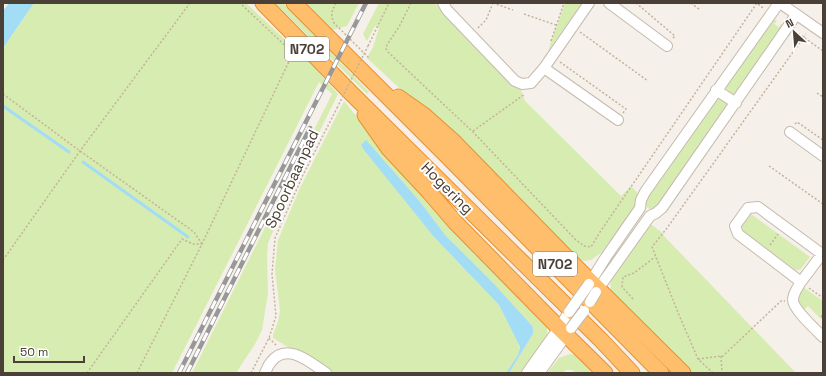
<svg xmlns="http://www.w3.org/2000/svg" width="826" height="376" font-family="'Space Grotesk',sans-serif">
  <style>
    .green { fill: #d7ecb0 }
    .water { fill: #a3dcf5 }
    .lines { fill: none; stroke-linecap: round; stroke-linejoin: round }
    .stream { stroke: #a3dcf5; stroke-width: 3 }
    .minor-casing { stroke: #c5baae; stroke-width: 12 }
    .highway-casing { stroke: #e79132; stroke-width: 17 }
    .path { stroke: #c4b29b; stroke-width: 1.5; stroke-dasharray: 2 2; stroke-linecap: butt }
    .minor { stroke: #fff; stroke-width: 10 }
    .highway { stroke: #ffbe6b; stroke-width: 15 }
    .rail-casing { stroke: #989898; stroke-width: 4.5 }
    .rail { stroke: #fff; stroke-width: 3; stroke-dasharray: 9; stroke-linecap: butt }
    .minor-bridge-casing { stroke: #c5baae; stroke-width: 12; stroke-linecap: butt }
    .path-bridge { stroke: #c4b29b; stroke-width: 1.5; stroke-dasharray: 2 2; stroke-linecap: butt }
    .minor-bridge { stroke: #fff; stroke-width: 10 }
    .labels { text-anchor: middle; stroke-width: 4; stroke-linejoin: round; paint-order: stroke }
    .shield { fill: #fff; stroke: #807973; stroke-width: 1 }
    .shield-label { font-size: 14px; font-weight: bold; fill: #4a4037 }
    .street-label { font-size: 15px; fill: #4a4037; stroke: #fff }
  </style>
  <rect width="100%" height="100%" fill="#f5f0e9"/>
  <path class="green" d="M34,3H246L314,67L338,94L293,185L268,243L267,257L268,293L262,330L255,344L236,373H192L332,94L319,82L172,373H3V48Z
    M275,3H283L369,92L367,94Z
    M306,3H359L347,26L332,30Z
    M379,3H437L436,5L521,90L525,101L621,196L631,186L640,196L633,214L608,243L602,252L591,260L581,261L578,260L411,99L367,58L373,47L379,28L375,26L367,41L363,34Z
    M565,3H582L548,51Z
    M772,18L777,21L774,24L779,27L781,24L785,27L736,95C730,94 726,92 726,86Z
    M717,98H722L728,103V105L659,207C653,210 649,211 645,205V199Z
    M344,101L366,128L547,325V337L522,373H509L533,334V327L530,324L446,236L421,203L361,145L434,237L499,305L519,345C522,354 511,365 506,373H331L273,338V335L278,321L280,311L275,270L278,240L300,188Z
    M751,214L810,257L800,270H795L743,231L742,226Z
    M649,223L664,234L663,235L796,373H693L617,297L611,289L610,279Z
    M803,287L823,301V321L808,306L803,311C796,300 796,298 803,287Z
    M570,354L578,355L599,373H576L572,370H566L562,373H547L559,358Z"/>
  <path class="water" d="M9,3H34L3,48V11Z
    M366,140L421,203L446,236L494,284L533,327V334L531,337L509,373H506L518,355L520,347L499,305L434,237L364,150L361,145Z"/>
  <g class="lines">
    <path class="stream" d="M3,106L69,152
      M83,162L188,237"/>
    <defs>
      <path id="minor" d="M443,3L447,10L515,81L522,84L531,83L544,68L589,3
        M609,3L667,46
        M780,3L823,33
        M544,68L618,120
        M716,90L736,103
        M790,132L823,156
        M822,254L758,207L748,208L735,226L738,234L801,282L822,254L823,253
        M801,282C798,287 793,293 793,300C793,309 816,330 823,337
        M589,284L606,257L640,208L641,200L645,192L779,3
        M596,292L650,216L656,213L662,208L796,15
        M265,373C267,369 268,365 271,362C287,341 311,363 326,373
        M527,373L559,328L569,312
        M539,373L570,330"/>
      <path id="highway" d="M263,3L352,94L601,340L632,373
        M294,3L448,157L661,373
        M398,97L425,116L452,140L571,262L683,373
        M365,115L389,149L430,193L455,222L559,328L605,373"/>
    </defs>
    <use href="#minor" class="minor-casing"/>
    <use href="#highway" class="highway-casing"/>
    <path class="path" d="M336,3C332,11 330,14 334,23L370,59
      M411,3L400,25L387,45L386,49L388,52L473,132L576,240L584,246L591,247L600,232L757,3L763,8
      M493,3L513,10
      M636,3L675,36L673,38
      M691,3L700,10
      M524,14L556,25
      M478,28L486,20L493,3
      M795,31L823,51
      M580,32L648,81
      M551,41L564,3
      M368,46L389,3
      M560,62L626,109L623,113
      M817,93L823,97
      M3,94L80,151L194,232L202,244
      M795,124L797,122L823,140
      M473,131L525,94
      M769,166L823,204
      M770,245L778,234
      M3,260L80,151L190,3
      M809,288L823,298
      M633,299L622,287L623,277L634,273L655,257
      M821,317L823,314
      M269,338L277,346
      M721,356L722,373
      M698,359L723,356L781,301H785
      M87,373L182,239L193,244H202
      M137,373L202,244L293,53L240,3
      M251,373L269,338L276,316L272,274L275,238L303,175L337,108
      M713,373L698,359L679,315L652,247L667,228L806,34"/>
    <use href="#minor" class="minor"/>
    <use href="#highway" class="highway"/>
    <defs>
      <path id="rail" d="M179,373L366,3
        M187,373L310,128"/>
    </defs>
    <use href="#rail" class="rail-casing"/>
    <use href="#rail" class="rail"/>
    <defs>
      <path id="minor-bridge" d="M590,302L596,292
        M569,312L589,284
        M571,328L584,311"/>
    </defs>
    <use href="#minor-bridge" class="minor-bridge-casing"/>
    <path class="path-bridge" d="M337,108L368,46"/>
    <use href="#minor-bridge" class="minor-bridge"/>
  </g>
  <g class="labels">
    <g class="shield">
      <rect x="285" y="37" width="44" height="24" rx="3"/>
      <rect x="533" y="252" width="44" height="24" rx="3"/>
    </g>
    <g class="shield-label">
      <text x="307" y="54">N702</text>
      <text x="555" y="269">N702</text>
    </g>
    <g class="street-label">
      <text transform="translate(292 179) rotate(-65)" y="5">Spoorbaanpad</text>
      <text transform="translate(447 188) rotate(45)" y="5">Hogering</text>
    </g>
  </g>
  <rect width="826" height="376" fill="none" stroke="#4a4037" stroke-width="8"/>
  <g transform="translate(794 32) rotate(334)" stroke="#ffffff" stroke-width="3" paint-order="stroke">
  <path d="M0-3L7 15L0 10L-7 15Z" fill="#4a4037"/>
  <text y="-6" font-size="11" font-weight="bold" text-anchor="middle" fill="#4a4037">N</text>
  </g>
  <path d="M14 356v6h70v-6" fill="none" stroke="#4a4037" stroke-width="2"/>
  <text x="20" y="356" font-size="12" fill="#4a4037" stroke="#ffffff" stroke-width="3" paint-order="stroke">50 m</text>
</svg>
